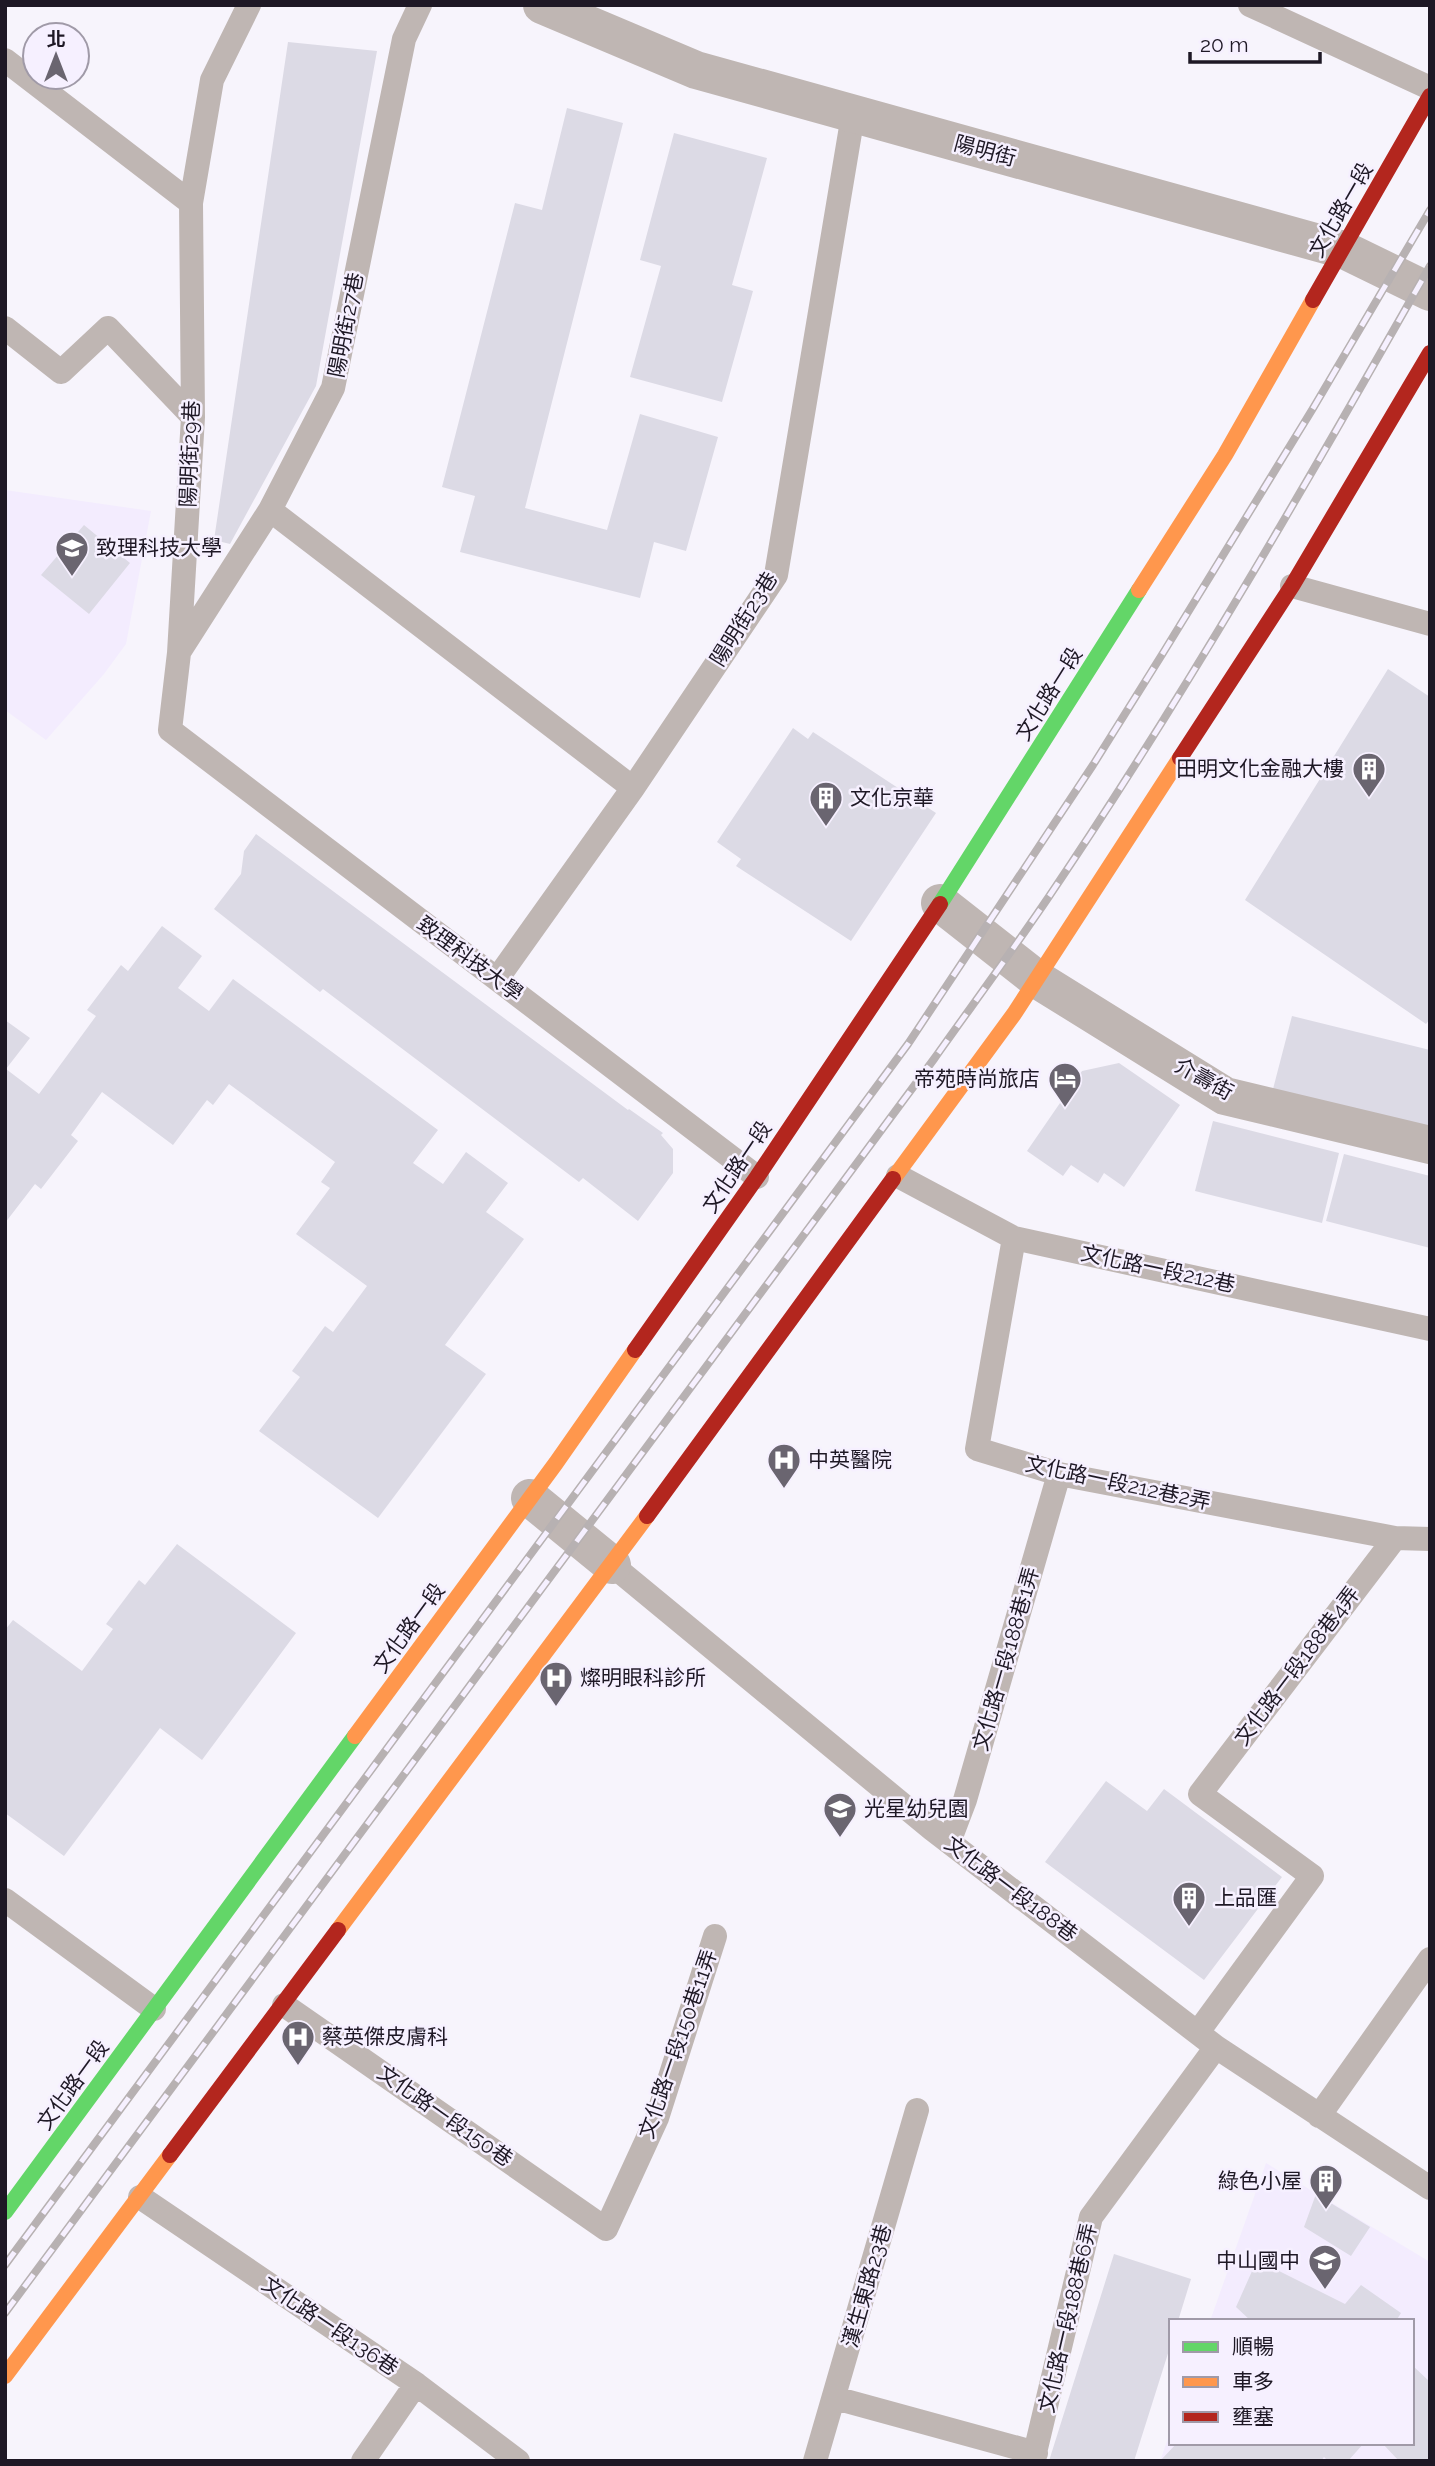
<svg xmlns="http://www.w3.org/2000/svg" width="1435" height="2466" font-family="Raleway,'Noto Sans TC',sans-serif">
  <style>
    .built { fill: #f3ecfe }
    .building { fill: #dcdae5 }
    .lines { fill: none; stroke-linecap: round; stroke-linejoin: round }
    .lane { stroke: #bfb6b3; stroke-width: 24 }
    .street { stroke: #bfb6b3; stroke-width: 38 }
    .fast { stroke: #63d668; stroke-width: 16 }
    .slow { stroke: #ff974d; stroke-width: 16 }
    .jam { stroke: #b3261e; stroke-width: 16 }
    .rail-casing { stroke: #b7b1b2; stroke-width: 8 }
    .rail { stroke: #f6f0ff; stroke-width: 5; stroke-dasharray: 16; stroke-linecap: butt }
    .labels { text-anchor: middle; stroke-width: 5; stroke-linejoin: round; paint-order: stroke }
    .street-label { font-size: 21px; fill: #1e1825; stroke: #f6f0ff }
    .poi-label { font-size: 21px; fill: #1e1825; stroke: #f6f0ff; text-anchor: start }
  </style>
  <rect width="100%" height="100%" fill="#f7f4fc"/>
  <path class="built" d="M5,490L151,511L126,644L104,674L46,740L5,710Z
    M1266,2163L1430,2262V2461H1160L1171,2430V2443H1412V2321H1210Z"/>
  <path class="building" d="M288,42L377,51L316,386L230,544L214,540Z
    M567,108L623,123L525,508L607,530L640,414L718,437L686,551L654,542L640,598L460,552L475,496L442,487L515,203L542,210Z
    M674,133L767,158L732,285L753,291L722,402L630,377L661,266L640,260Z
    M84,525L130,563L89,614L41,575Z
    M1388,669L1430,697V1019L1426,1024L1245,900Z
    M793,728L808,739L813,732L936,813L851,941L736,866L741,859L717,842Z
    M256,834L628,1110L629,1109L663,1133L661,1135L673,1149V1173L638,1221L583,1178L579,1182L323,989L320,992L214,909L241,874L244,851Z
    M162,926L202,956L178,988L209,1011L233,979L438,1130L413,1163L443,1184L466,1152L508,1183L486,1212L524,1239L445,1345L486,1374L378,1518L259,1431L300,1377L292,1371L325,1326L333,1332L367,1286L296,1234L330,1188L321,1182L335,1162L229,1084L213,1105L207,1100L173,1145L102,1092L71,1135L78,1141L41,1189L35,1184L5,1223V1020L30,1038L6,1069L39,1094L96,1016L87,1010L121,965L128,971Z
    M1292,1016L1430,1050V1128L1273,1089Z
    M1119,1063L1180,1105L1124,1187L1104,1173L1098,1183L1071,1165L1063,1176L1027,1151L1082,1071Z
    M1213,1121L1339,1153L1322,1223L1195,1191Z
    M1344,1154L1430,1176V1248L1326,1221Z
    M177,1544L296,1633L202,1760L160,1728L64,1856L5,1813V1630L13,1620L82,1671L113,1629L106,1624L139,1580L145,1585Z
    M1106,1781L1147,1811L1164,1789L1282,1877L1204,1980L1045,1862Z
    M1316,2194L1370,2227L1351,2256L1304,2227Z
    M1114,2254L1191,2279L1178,2321H1171V2344L1134,2461H1049Z
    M1257,2260L1345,2304L1361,2285L1401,2313L1396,2321H1251L1236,2307Z
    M1412,2365L1430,2382V2461H1399L1382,2443H1412Z
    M1177,2443H1364L1348,2461H1328L1324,2457L1321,2461H1160Z"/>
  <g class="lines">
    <path class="lane" d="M249,5L212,80L191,203L193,417L179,653L170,730L757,1177
      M1250,5L1430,88
      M5,60L191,203
      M5,328L61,372L108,328L193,417
      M270,510L633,788
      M1292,586L1430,624
      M181,649L270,510L333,388L404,39L420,5
      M497,979L633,788L776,575L853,115
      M898,1176L1014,1238L1430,1329
      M1014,1238L977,1449L1059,1474L1395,1538L1430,1539
      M612,1565L932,1829L1216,2047L1430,2188
      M949,1842L965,1800L1059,1474
      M5,1900L154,2009
      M284,2005L606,2229L657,2118L715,1936
      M1198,2032L1312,1876L1200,1794L1395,1538
      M1319,2116L1430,1959
      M140,2197L416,2384L518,2461
      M835,2398L1036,2453
      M363,2461L416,2384
      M815,2461L917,2110
      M1033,2461L1091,2217L1216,2047"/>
    <path class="street" d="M542,5L696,70L1344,250L1430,292
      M940,903L1038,980L1225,1096L1430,1145
      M530,1498L612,1565"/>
    <path class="fast" d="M940,904L1139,590
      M5,2212L355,1736"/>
    <path class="slow" d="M1139,590L1225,455L1313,300
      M893,1179L1014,1014L1180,758
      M355,1736L556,1463L635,1350
      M338,1930L647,1516
      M5,2376L170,2155"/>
    <path class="jam" d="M1313,300L1430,96
      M1180,758L1292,586L1430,353
      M635,1350L757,1177L940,904
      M647,1516L893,1179
      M170,2155L338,1930"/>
    <defs>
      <path id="rail" d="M5,2265L908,1044L1093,765L1163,653L1312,410L1430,210
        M5,2313L934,1059C973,1004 1013,950 1050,895C1187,692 1309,479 1430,266"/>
    </defs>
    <use href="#rail" class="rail-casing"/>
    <use href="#rail" class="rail"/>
  </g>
  <defs>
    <symbol id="university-pin" viewBox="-11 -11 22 30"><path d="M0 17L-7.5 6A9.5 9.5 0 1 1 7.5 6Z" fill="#6a6570" stroke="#f6f0ff"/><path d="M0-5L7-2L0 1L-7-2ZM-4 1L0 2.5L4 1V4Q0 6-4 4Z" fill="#fff"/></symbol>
    <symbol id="building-pin" viewBox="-11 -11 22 30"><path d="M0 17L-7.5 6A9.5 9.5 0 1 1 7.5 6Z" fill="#6a6570" stroke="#f6f0ff"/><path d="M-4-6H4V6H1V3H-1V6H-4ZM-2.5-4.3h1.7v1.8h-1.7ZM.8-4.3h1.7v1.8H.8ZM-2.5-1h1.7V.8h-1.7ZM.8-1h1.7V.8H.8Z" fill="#fff"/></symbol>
    <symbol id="hotel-pin" viewBox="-11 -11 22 30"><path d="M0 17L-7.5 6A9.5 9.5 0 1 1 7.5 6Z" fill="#6a6570" stroke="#f6f0ff"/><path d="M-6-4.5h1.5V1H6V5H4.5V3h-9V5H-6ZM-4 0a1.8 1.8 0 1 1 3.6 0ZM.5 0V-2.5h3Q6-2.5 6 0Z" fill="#fff"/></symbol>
    <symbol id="hospital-pin" viewBox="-11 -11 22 30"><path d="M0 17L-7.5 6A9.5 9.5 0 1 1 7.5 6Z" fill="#6a6570" stroke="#f6f0ff"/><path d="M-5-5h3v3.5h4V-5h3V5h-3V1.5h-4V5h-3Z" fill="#fff"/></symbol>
    <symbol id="school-pin" viewBox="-11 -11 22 30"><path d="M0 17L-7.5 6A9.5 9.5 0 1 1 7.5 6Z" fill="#6a6570" stroke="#f6f0ff"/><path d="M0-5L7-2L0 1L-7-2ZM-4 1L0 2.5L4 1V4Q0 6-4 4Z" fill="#fff"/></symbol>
  </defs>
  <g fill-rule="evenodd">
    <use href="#university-pin" x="53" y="529" width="38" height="52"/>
    <use href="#building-pin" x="1350" y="750" width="38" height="52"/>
    <use href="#building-pin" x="807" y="779" width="38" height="52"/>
    <use href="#hotel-pin" x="1046" y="1060" width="38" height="52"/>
    <use href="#hospital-pin" x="765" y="1441" width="38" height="52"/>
    <use href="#hospital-pin" x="537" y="1659" width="38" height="52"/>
    <use href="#school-pin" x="821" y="1790" width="38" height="52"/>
    <use href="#building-pin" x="1170" y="1879" width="38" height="52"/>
    <use href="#hospital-pin" x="279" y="2018" width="38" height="52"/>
    <use href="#building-pin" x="1307" y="2162" width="38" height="52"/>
    <use href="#school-pin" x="1306" y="2242" width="38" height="52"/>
  </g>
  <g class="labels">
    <g class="street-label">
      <text transform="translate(985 151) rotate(15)" y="7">陽明街</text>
      <text transform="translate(1341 210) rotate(-60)" y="7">文化路一段</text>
      <text transform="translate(346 325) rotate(-79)" y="7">陽明街27巷</text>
      <text transform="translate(190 454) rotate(-88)" y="7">陽明街29巷</text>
      <text transform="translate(744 619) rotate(-58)" y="7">陽明街23巷</text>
      <text transform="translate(1049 694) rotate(-58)" y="7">文化路一段</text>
      <text transform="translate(470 959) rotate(37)" y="7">致理科技大學</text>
      <text transform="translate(1204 1079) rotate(29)" y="7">介壽街</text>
      <text transform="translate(737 1167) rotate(-56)" y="7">文化路一段</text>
      <text transform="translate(1158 1269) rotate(12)" y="7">文化路一段212巷</text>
      <text transform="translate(1118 1483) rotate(12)" y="7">文化路一段212巷2弄</text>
      <text transform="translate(409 1628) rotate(-54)" y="7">文化路一段</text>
      <text transform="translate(1006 1659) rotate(-74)" y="7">文化路一段188巷1弄</text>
      <text transform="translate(1297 1666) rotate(-53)" y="7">文化路一段188巷4弄</text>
      <text transform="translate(1011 1889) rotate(37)" y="7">文化路一段188巷</text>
      <text transform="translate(678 2044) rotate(-71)" y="7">文化路一段150巷11弄</text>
      <text transform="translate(73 2085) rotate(-54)" y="7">文化路一段</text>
      <text transform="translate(445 2116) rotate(35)" y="7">文化路一段150巷</text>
      <text transform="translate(867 2286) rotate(-74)" y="7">漢生東路23巷</text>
      <text transform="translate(1068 2318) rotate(-77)" y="7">文化路一段188巷6弄</text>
      <text transform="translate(330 2326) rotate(34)" y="7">文化路一段136巷</text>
    </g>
    <g class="poi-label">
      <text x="96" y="555">致理科技大學</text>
      <text x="1344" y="776" text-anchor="end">田明文化金融大樓</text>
      <text x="850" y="805">文化京華</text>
      <text x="1040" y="1086" text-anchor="end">帝苑時尚旅店</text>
      <text x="808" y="1467">中英醫院</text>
      <text x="580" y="1685">燦明眼科診所</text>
      <text x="864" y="1816">光星幼兒園</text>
      <text x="1214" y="1905">上品匯</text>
      <text x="322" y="2044">蔡英傑皮膚科</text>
      <text x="1302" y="2188" text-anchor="end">綠色小屋</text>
      <text x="1300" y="2268" text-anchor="end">中山國中</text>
    </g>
  </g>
  <rect width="1435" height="2466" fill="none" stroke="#1e1825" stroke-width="14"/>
  <rect x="1169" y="2319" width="245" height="126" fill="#f6f0ff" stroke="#a09aa8" stroke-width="2"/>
  <rect x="1183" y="2342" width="35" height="10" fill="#63d668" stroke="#a09aa8" stroke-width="2"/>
  <text x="1232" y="2354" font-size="21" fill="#1e1825">順暢</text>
  <rect x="1183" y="2377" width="35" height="10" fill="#ff974d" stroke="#a09aa8" stroke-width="2"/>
  <text x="1232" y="2389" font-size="21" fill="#1e1825">車多</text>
  <rect x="1183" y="2412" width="35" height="10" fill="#b3261e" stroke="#a09aa8" stroke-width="2"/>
  <text x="1232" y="2424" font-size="21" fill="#1e1825">壅塞</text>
  <g transform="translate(56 56)"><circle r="33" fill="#f6f0ff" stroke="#a09aa8" stroke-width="2"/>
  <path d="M0-5L12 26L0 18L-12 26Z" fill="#6a6570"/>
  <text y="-10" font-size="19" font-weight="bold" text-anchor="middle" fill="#1e1825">北</text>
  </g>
  <path d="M1190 52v10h130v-10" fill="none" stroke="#1e1825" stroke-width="3.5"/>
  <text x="1200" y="52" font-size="21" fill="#1e1825" stroke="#f6f0ff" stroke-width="5" paint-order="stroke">20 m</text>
</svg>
